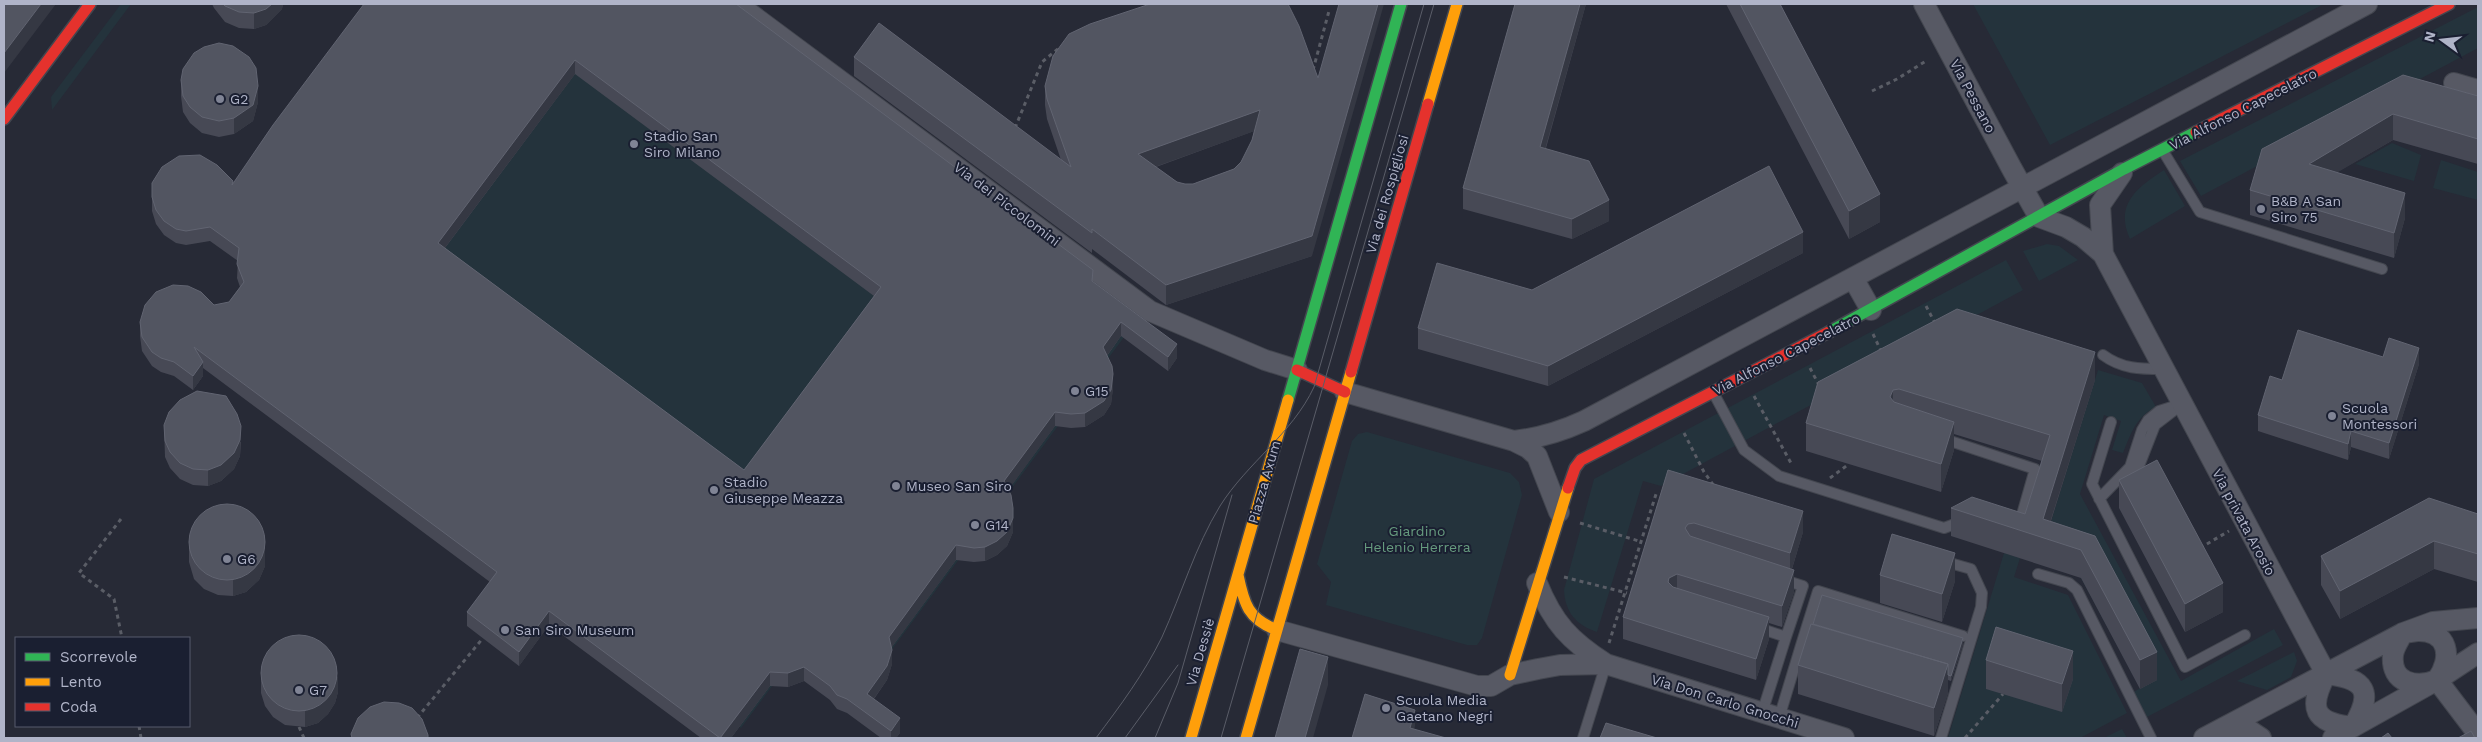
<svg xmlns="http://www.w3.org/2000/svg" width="2482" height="742" font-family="'Work Sans',sans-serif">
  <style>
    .green { fill: #24333c }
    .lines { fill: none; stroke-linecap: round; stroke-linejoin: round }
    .lane-casing { stroke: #43464f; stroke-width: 12 }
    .street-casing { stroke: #43464f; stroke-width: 22 }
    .fast-casing { stroke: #43464f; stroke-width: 14 }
    .slow-casing { stroke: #43464f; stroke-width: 14 }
    .jam-casing { stroke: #43464f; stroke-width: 14 }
    .path { stroke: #5a5d66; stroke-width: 3; stroke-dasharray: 4 4; stroke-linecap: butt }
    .lane { stroke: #575964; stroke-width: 10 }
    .street { stroke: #575964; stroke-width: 20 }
    .fast { stroke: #30b455; stroke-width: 11 }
    .slow { stroke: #ff9f0a; stroke-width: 11 }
    .jam { stroke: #e5322d; stroke-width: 11 }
    .tram { stroke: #5a5d68; stroke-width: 1 }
    .wall { fill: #474955; fill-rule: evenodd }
    .shaded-wall { fill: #353843 }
    .building { fill: #525561; stroke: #616471; fill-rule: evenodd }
    .poi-dot { fill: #808495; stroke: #1a1f31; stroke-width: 2 }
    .labels { text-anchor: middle; stroke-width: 4; stroke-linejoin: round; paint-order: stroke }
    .street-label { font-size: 14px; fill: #b0b4c8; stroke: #1a1f31 }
    .poi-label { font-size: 14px; fill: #b0b4c8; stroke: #1a1f31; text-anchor: start }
    .park-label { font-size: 14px; fill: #669b7e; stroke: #1a1f31 }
  </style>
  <rect width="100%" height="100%" fill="#272a36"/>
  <path class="green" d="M121,4H131L52,110L51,97Z
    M374,4H710L1136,321L867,683L807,639L741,728L216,341Z
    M1973,4H2324L2050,145Z
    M2478,7V48L2201,196L2180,161Z
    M2392,143L2421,155L2414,181L2355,164Z
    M2441,160L2478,172V200L2433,188Z
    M2164,170L2185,206L2130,239C2114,204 2138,187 2164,170Z
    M2047,244L2059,246L2078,260L2039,281L2023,251Z
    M2006,260L2023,290L1661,486L1643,481L1597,632C1576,625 1565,612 1564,590L1594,479Z
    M2098,370L2142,383L2156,407C2136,417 2131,433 2123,453L2112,450L2121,421L2104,415L2080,494L2181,681L2274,629L2283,645L2147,717L2134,692L2140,688L2081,578L2043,547Z
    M1367,432L1510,473L1519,482L1522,495L1482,638L1477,645H1467L1326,605L1331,582L1317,564L1352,441L1358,434Z
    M2004,553L2020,558L2014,577L2068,595L2127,713L2080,738H1948Z
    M2294,652L2297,661L2291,677L2267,690L2237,681Z
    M2122,729L2127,738H2104Z"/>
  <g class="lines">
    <defs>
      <path id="lane" d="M2163,151L2200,212L2382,269
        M2103,355C2122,369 2140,369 2163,369
        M1713,392L1744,450L1779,476L1944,528L1963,521
        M2111,422L2092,484L2185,667L2245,635
        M1941,438L2035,469L2019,525
        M2129,481L2137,471L2155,425L2177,408
        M2099,499L2130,467L2142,430L2148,420L2159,411L2181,404
        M2038,574L2069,583L2077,590L2151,738
        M1756,627L1786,637L1803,586L1781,579
        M1817,647L1802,642L1818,591L1963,636
        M1762,713L1786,637
        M1779,718L1802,642
        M1583,738L1606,664
        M1941,738L1981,607L1982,593L1971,569L1943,561"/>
      <path id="street" d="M737,4L1150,311L1265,360L1297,370
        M1924,4L2012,169L2039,217L2066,227L2083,237L2103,254L2326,674
        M2454,83L2478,90
        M2103,254L2100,205L2122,173
        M1853,278L1871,310
        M1345,392L1514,441L1528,448L1537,456L1559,512
        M1514,441C1540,438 1560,432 1584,421L2367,4
        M1537,583C1553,623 1570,641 1606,664L1844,738
        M1277,630L1477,686H1491L1510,675L1538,669L1560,665L1606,664
        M2417,631C2449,630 2453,658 2437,680C2417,688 2390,684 2393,655C2394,647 2399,640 2403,633Z
        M2326,674C2366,679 2374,691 2353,727
        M2326,674C2308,709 2313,722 2353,727
        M2437,680L2478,734
        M2226,729L2246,728L2261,738
        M2204,738L2403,633L2433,622L2478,618
        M2333,738L2437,680L2478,653"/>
      <path id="fast" d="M1829,332L2124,169L2196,132
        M1288,400L1401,4"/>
      <path id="slow" d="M1428,104L1457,4
        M1238,575C1244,604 1248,619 1277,630
        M1510,675L1568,488
        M1191,738L1288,400
        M1246,738L1351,372"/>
      <path id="jam" d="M4,119L90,4
        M2196,132L2449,4
        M1297,370L1345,392
        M1351,372L1428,104
        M1568,488L1575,468L1581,460L1829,332"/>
    </defs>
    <use href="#lane" class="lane-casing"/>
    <use href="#street" class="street-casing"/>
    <use href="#fast" class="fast-casing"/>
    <use href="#slow" class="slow-casing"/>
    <use href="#jam" class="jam-casing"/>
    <path class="path" d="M1313,70L1329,11
      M1872,91L1897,79L1926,61
      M1015,128L1042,62L1059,48
      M1926,306L1935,323
      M1873,334L1881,351
      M1810,368L1820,387
      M1754,396L1792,465
      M1684,433L1704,472L1714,486
      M1830,478L1849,464
      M121,519L79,573L114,599L122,638
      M1580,523L1642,542
      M2200,548L2229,531
      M1564,577L1627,593
      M1609,643L1657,491
      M417,718L483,638
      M139,726L141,738
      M299,727L304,738
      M1965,738L2003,694"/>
    <use href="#lane" class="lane"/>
    <use href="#street" class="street"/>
    <use href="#fast" class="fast"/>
    <use href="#slow" class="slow"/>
    <use href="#jam" class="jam"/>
    <path class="tram" d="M1096,738C1120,706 1144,674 1162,637C1182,593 1195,547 1220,506C1247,463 1292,434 1314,387L1424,4
      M1125,738L1178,665
      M1155,738L1178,683L1232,495
      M1221,738L1434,4"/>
  </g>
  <path class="wall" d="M212,4H283L282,9L266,25L254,29L239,28L225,22L214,8Z
    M736,4L1093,282L1177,358L1168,371L1121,336L1107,356L1113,388L1111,404L1104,415L1085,427L1071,428L1055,426L1008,490L1013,522V532L1007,546L997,555L985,561L974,562L956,560L891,648L892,664L887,680L874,699L900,733L896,738H881L847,713L837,709L830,700L804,681L788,687L770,686L731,738H701L549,625L519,666L467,626V612L490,582L203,368V376L193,390L174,376L161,372L152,366L142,351L140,336V322L229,302L240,287L237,278L238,261L210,241L186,245L176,243L164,235L156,224L152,211V183L233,184L273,125ZM575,74L874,296L744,470L445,248Z
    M1288,4L1312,256L1166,305L1092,249V253L854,76V57L1061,160L1047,119L1045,105V86ZM1254,131L1252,140L1241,162L1234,169L1193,184H1185L1177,182L1156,167Z
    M1515,4H1586L1546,148L1609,221L1572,239L1463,209V188Z
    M1726,4H1780L1880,222L1849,239Z
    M2403,75L2478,96V164L2393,140L2337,172L2405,218L2394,258L2250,215V190Z
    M181,80L258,102L253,121L234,134L219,137L202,133L190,123L183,112L181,96Z
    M1803,253L1548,386L1418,349V328L1532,290Z
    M2383,357L2419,364L2389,459L2351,447L2348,460L2258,431V415L2282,380Z
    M2095,380L2051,521L2095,536L2157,680L2140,689L2081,578L1951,536V508L2025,514L2042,461L1954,434V450L1941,492L1806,451V423L1818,382Z
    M164,425L241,442L240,456L234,469L221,481L208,486L193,485L180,479L170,468L165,457Z
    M1668,470L1803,532L1792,569L1794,592L1782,627L1769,623V639L1756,680L1623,639V617Z
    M2119,480L2223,612L2185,632L2119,508Z
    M2478,514V582L2434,569L2340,619L2321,585V556Z
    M189,545L265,566L259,580L246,592L233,596L218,595L204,589L194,579L189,562Z
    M1880,575L1955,581L1942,622L1880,603Z
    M1963,644L1951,681L1948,680V693L1934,736L1798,694V665Z
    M1986,660L2073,679L2062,712L1986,689Z
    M261,677L338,692L335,703L328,714L318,723L305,727L285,725L273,717L265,706L261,693Z"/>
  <path class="shaded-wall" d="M41,4H56L4,73V53Z
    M272,4H283L282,9L266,25L254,29V13Z
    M1378,4H1384L1312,256L1166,305V285Z
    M1580,4H1586L1540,167V147Z
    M575,60V74L438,257V243Z
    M258,86V102L253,121L234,134V118Z
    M1260,110V129L1138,173V154Z
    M2393,114V140L2309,189V164Z
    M2405,193V218L2394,258V233Z
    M1880,194V222L1849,239V211Z
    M1609,200V221L1572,239V219Z
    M1803,232V253L1548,386V366Z
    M1121,322V336L1103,361V347Z
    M1177,344V358L1168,371V357Z
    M2419,348V364L2389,459V443Z
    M2095,352V380L2045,538L2043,519Z
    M203,362V376L193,390V376Z
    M1113,374V388L1111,404L1104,415L1085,427V413Z
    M1893,390V419L1890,397Z
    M1055,412V426L1004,496V481Z
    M1954,422V450L1941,492V464Z
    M241,426L240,456L234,469L221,481L208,486V470Z
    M2351,431V447L2348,460V444Z
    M1013,508V532L1007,546L997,555L985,561V547Z
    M1803,511V532L1790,575V553Z
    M265,536V566L259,580L246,592L233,596V580Z
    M2434,541V569L2340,619V591Z
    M956,545V560L889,651V637Z
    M1955,553V581L1942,622V594Z
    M1794,570V592L1782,627V606Z
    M1677,574V595L1669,599V578Z
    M2223,583V612L2185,632V604Z
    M549,611V625L519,666V652Z
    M1769,617V639L1756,680V659Z
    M1963,638V644L1951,681V676Z
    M892,650V664L887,680L867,708V694Z
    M2073,651V679L2062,712V684Z
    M2157,652V680L2140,689V660Z
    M1328,657V685L1313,738H1305Z
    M1948,664V693L1934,736V708Z
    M804,667V681L788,687V673Z
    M770,672V686L731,738H721Z
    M338,676V692L335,703L328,714L318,723L305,727V711Z
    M1415,710V726L1412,738L1410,728Z
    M900,718V733L896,738H891V731Z"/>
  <path class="building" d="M4,4H41L4,53Z
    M223,4H272L266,9L254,13L239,12L225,6Z
    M364,4H736L1093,270L1092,281L1177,344L1168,357L1121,322L1103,347L1112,366L1113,374L1111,390L1104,401L1085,413L1071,414L1055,412L1004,481L1011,495L1013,508V518L1007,532L997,541L985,547L974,548L956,545L889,637L892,650L887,666L867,694L900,718L891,731L847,699L837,695L830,686L804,667L788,673L770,672L720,738L549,611L519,652L467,612L497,572L194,347L203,362L193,376L174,362L161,358L152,352L142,337L140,322L145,305L156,292L173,285L188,286L201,292L214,305L229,302L244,282L237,264L239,248L210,227L186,231L176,229L164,221L156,210L152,197V183L162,167L179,156L200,155L217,165L233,181L232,185L273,125ZM575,60L881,287L744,470L438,243Z
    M1150,4H1288L1299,26L1318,78L1339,4H1378L1312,236L1166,285L1092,229V233L854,57L879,23L1071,167L1047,99L1045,86L1053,56L1069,34L1090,24ZM1260,110L1252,140L1241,162L1234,169L1193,184H1185L1177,182L1138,154Z
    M1515,4H1580L1540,147L1589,161L1609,200L1572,219L1463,188Z
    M1740,4H1780L1880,194L1849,211Z
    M219,43L233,46L249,57L256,68L258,86L253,105L234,118L219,121L202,117L190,107L183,96L181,80L183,69L194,53L204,47Z
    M2403,75L2478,96V139L2393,114L2309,164L2405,193L2394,233L2250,190L2262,149Z
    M1769,166L1803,232L1548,366L1418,328L1437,263L1532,290Z
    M1957,309L2095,352L2043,519L2095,536L2157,652L2140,660L2081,550L1951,508L1972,497L2025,514L2050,435L1899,389L1893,390L1890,397L1894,402L1954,422L1941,464L1806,423L1818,382Z
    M2298,330L2383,357L2389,338L2419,348L2389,443L2351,431L2348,444L2258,415L2270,376L2282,380Z
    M197,391L226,396L237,414L241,426L240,440L234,453L221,465L208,470L193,469L180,463L170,452L165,441L164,425L169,412L180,400Z
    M2157,460L2223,583L2185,604L2119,480Z
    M1668,470L1803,511L1790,553L1694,523L1688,524L1685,528L1690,536L1794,570L1782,606L1677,574L1669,578L1668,582L1673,587L1769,617L1756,659L1623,617Z
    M2429,498L2478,514V554L2434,541L2340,591L2321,556Z
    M189 542a38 38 0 1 1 76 0a38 38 0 1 1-76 0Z
    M1892,534L1955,553L1942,594L1880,575Z
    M1822,595L1963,638L1951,676L1948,675V664L1813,624Z
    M1811,624L1948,664L1934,708L1798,665Z
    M1996,627L2073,651L2062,684L1986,660Z
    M261 673a38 38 0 1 1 76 0a38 38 0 1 1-76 0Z
    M1300,649L1328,657L1305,738H1275Z
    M1365,694L1415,710L1410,728L1446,738H1352Z
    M384,702L399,703L412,708L422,719L428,735V738H352L351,734L358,718L370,707Z
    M1606,723L1657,738H1600Z
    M2471,731L2475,738H2458Z
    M2388,733L2392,738H2381Z"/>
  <g class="poi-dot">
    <circle cx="220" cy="99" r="5"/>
    <circle cx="634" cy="144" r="5"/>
    <circle cx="2261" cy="209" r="5"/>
    <circle cx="1075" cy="391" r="5"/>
    <circle cx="2332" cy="416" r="5"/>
    <circle cx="896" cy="486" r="5"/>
    <circle cx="714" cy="490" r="5"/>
    <circle cx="975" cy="525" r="5"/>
    <circle cx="227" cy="559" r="5"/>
    <circle cx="505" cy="630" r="5"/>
    <circle cx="299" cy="690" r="5"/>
    <circle cx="1386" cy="708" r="5"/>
  </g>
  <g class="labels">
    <g class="street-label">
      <text transform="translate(1973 96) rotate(62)" y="5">Via Pessano</text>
      <text transform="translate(2243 109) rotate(-27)" y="5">Via Alfonso Capecelatro</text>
      <text transform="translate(1387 194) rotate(-74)" y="5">Via dei Rospigliosi</text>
      <text transform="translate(1007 204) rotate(37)" y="5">Via dei Piccolomini</text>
      <text transform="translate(1786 354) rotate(-27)" y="5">Via Alfonso Capecelatro</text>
      <text transform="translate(1264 482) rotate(-74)" y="5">Piazza Axum</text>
      <text transform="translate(2244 522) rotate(62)" y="5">Via privata Arosio</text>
      <text transform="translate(1200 652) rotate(-74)" y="5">Via Dessiè</text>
      <text transform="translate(1725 701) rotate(17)" y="5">Via Don Carlo Gnocchi</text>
    </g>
    <g class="poi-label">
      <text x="230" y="104">G2</text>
      <text x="644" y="141">Stadio San<tspan x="644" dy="16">Siro Milano</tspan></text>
      <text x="2271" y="206">B&amp;B A San<tspan x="2271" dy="16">Siro 75</tspan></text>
      <text x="1085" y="396">G15</text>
      <text x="2342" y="413">Scuola<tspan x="2342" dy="16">Montessori</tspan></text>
      <text x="724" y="487">Stadio<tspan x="724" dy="16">Giuseppe Meazza</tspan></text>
      <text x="906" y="491">Museo San Siro</text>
      <text x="985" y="530">G14</text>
      <text x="237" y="564">G6</text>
      <text x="515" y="635">San Siro Museum</text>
      <text x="309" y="695">G7</text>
      <text x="1396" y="705">Scuola Media<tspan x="1396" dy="16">Gaetano Negri</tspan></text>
    </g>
    <g class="park-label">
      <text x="1417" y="536">Giardino<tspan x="1417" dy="16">Helenio Herrera</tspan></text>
    </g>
  </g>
  <rect width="2482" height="742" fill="none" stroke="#b0b4c8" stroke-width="10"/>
  <rect x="15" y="637" width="175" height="90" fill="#1a1f31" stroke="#565b6d"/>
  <rect x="25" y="653" width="25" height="8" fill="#30b455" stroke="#565b6d"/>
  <text x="60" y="662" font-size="15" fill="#b0b4c8">Scorrevole</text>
  <rect x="25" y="678" width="25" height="8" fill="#ff9f0a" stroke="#565b6d"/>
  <text x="60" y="687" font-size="15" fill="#b0b4c8">Lento</text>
  <rect x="25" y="703" width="25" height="8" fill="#e5322d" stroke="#565b6d"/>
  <text x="60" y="712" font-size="15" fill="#b0b4c8">Coda</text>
  <g transform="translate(2442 40) rotate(285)" stroke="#1a1f31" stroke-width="4" paint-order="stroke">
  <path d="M0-4L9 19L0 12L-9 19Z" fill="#b0b4c8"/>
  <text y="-8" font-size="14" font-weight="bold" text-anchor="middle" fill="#b0b4c8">N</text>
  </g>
</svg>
